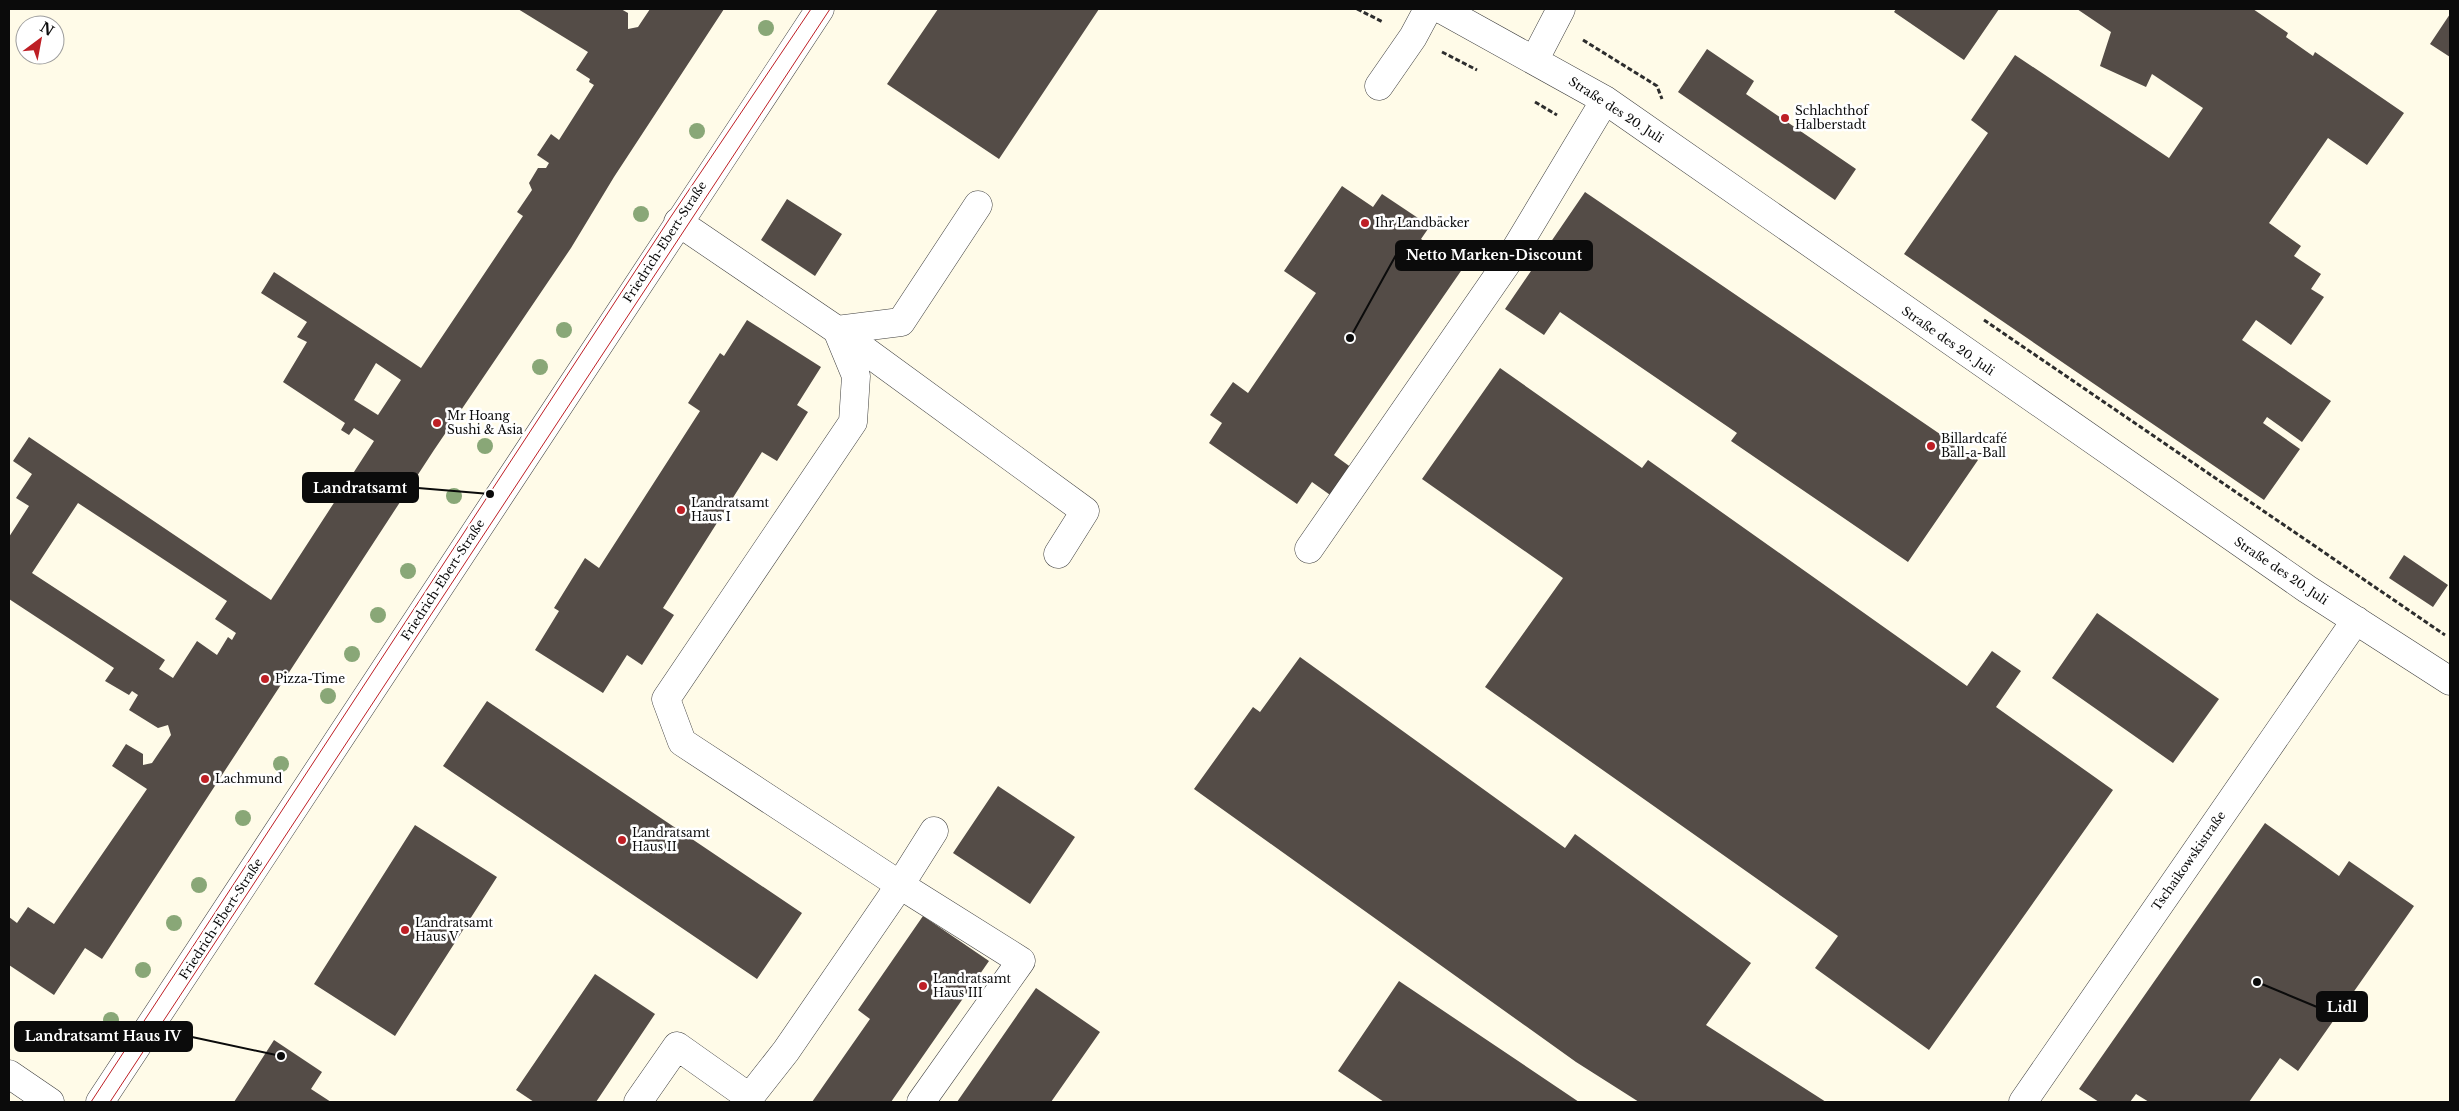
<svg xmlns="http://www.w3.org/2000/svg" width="2459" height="1111" font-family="'Libre Baskerville',serif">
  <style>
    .building { fill: #544c47; fill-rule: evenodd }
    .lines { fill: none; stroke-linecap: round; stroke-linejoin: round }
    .minor-casing { stroke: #3e3e3e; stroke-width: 29 }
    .path { stroke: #2d2d2d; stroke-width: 3; stroke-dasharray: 5 2.5; stroke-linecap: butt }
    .minor { stroke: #fff; stroke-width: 28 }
    .tram { stroke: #be1f25; stroke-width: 1 }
    .tree { fill: #89a777 }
    .poi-dot { fill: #be1f25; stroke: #fff; stroke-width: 2 }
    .labels { text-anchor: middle; stroke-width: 5; stroke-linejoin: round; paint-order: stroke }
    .street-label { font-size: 12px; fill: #0b0b0b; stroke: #fff }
    .poi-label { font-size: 12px; fill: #0b0b0b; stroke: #fff; text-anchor: start }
    .leader { fill: none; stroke: #0b0b0b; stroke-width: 2 }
    .callout-dot { fill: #0b0b0b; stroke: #fff; stroke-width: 2 }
    .callout { fill: #0b0b0b; stroke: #0b0b0b; stroke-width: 2 }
    .callout-label { font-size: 14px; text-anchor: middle; font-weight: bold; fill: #fff }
  </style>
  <rect width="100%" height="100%" fill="#fffbe8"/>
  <path class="building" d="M518,9H621L628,13V29L638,27L650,9H724L614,177L571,248L434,450L102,959L85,948L54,995L9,965V917L17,923L28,907L54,924L147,789L112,766L126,744L143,754V765L152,763L171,735L168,725L158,728L129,710L138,695L132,691L129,695L105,681L114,668L9,599V537L29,506L16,498L32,474L13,461L29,437L271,600L374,441L354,428L349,435L341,430L345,423L283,382L307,342L297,337L307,322L261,293L274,272L421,368L523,216L517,212L532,190L529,183L538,168H546L549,163L537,155L551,134L559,140L594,85L589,82L590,79L576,70L588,52ZM376,363L401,380L378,415L354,400ZM78,503L227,601L215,619L236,633L232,640L228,637L217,655L197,641L173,678L159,669L165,660L32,573Z
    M938,9H1099L999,159L887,84Z
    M1896,9H1999L1964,60L1894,12Z
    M2077,9H2253L2288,33L2286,37L2313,56L2315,52L2404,113L2367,165L2328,138L2269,223L2301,246L2294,256L2321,274L2311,289L2324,297L2291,345L2256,320L2242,340L2331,401L2302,442L2267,417L2263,423L2300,449L2264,500L1904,254L1988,133L1971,120L2015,55L2169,158L2203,108L2152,74L2146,87L2100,66L2111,32Z
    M2450,14V57L2430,44Z
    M1707,49L1754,81L1746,94L1856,169L1835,200L1678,92Z
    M1342,186L1373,207L1382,194L1430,226L1421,239L1463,268L1334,455L1352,468L1333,497L1312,482L1297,504L1209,443L1222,423L1210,415L1233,382L1248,393L1316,293L1284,271Z
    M1585,192L1978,460L1908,562L1731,441L1737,433L1560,312L1544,335L1505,309Z
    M787,199L842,234L815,276L761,240Z
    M747,320L821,367L797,405L808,412L777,461L762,452L663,608L674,615L642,665L627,655L603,693L535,650L559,611L554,608L585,558L599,568L700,411L688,403L720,353L724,356Z
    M1500,368L1642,468L1648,460L1967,686L1992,651L2021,671L1996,707L2113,790L1929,1050L1815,968L1838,936L1485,687L1563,578L1422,479Z
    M2404,555L2448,585L2433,607L2389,578Z
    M2097,613L2219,699L2173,763L2052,678Z
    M1300,657L1565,848L1575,834L1751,963L1706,1025L1826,1102H1639L1576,1062L1194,789L1253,707L1260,712Z
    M487,701L802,913L757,979L443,766Z
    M998,786L1075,837L1030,904L953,853Z
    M2265,823L2339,876L2349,861L2414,906L2298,1071L2280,1058L2249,1102H2149L2136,1094L2130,1102H2099L2079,1089Z
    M415,825L497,877L395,1036L314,984Z
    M923,916L989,961L891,1102H812L870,1019L858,1010Z
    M595,974L655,1014L596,1102H534L516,1090Z
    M1399,981L1579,1102H1384L1338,1071Z
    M1036,988L1100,1032L1051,1102H957Z
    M274,1040L322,1072L311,1089L331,1102H234Z"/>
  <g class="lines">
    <defs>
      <path id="minor" d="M1441,9L1605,100L2307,589L2450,681
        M1535,59L1561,9
        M1379,86L1413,37L1428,9
        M678,222L837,330L901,322L978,205
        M837,330L1085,511L1058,554
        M1309,549L1509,260L1605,100
        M9,1074L50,1102
        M100,1102L820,9
        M638,1102L677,1046L749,1097
        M746,1102L786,1051L900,885L682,742L666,699L853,422L856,376L837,330
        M921,1102L1021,961L900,885L934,831
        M2023,1102L2356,620"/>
    </defs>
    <use href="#minor" class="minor-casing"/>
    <path class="path" d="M1357,9L1383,22
      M1583,40L1657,86L1662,99
      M1442,52L1477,70
      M1535,102L1557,115
      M1984,320L2445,635"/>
    <use href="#minor" class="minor"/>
    <path class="tram" d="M91,1102L670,218L811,9
      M110,1102L830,9"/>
  </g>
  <g class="tree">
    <circle cx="766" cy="28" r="8"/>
    <circle cx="697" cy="131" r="8"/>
    <circle cx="641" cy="214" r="8"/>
    <circle cx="564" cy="330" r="8"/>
    <circle cx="540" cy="367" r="8"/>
    <circle cx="485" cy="446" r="8"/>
    <circle cx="454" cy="496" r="8"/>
    <circle cx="408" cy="571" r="8"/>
    <circle cx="378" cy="615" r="8"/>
    <circle cx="352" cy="654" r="8"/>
    <circle cx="328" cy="696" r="8"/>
    <circle cx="281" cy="764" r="8"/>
    <circle cx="243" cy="818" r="8"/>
    <circle cx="199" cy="885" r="8"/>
    <circle cx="174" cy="923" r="8"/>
    <circle cx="143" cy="970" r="8"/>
    <circle cx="111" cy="1020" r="8"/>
  </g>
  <g class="poi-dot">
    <circle cx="1785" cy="118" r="5"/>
    <circle cx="1365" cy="223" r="5"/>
    <circle cx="437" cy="423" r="5"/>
    <circle cx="1931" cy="446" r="5"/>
    <circle cx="681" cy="510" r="5"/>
    <circle cx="265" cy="679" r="5"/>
    <circle cx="205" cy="779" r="5"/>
    <circle cx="622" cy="840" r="5"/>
    <circle cx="405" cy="930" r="5"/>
    <circle cx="923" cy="986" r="5"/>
  </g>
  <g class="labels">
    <g class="street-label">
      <text transform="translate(1616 110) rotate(33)" y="4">Straße des 20. Juli</text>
      <text transform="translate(665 242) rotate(-57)" y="4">Friedrich-Ebert-Straße</text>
      <text transform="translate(1948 341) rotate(35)" y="4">Straße des 20. Juli</text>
      <text transform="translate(2281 571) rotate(34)" y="4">Straße des 20. Juli</text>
      <text transform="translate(443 580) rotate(-57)" y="4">Friedrich-Ebert-Straße</text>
      <text transform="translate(2189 861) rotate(-55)" y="4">Tschaikowskistraße</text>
      <text transform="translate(221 919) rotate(-57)" y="4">Friedrich-Ebert-Straße</text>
    </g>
    <g class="poi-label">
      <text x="1795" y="115">Schlachthof<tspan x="1795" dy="14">Halberstadt</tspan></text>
      <text x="1375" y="227">Ihr Landbäcker</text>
      <text x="447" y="420">Mr Hoang<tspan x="447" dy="14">Sushi &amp; Asia</tspan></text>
      <text x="1941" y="443">Billardcafé<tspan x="1941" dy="14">Ball-a-Ball</tspan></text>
      <text x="691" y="507">Landratsamt<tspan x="691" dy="14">Haus I</tspan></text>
      <text x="275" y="683">Pizza-Time</text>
      <text x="215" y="783">Lachmund</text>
      <text x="632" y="837">Landratsamt<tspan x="632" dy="14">Haus II</tspan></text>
      <text x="415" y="927">Landratsamt<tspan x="415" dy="14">Haus V</tspan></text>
      <text x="933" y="983">Landratsamt<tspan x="933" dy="14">Haus III</tspan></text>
    </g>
  </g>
  <path class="leader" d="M1350 338L1396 255M490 494L418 488M2257 982L2317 1007M281 1056L192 1037"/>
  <g class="callout-dot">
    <circle cx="1350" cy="338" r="5"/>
    <circle cx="490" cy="494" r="5"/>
    <circle cx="2257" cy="982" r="5"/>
    <circle cx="281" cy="1056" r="5"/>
  </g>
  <g class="callout">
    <rect x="1396" y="241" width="196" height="29" rx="5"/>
    <rect x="303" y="473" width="115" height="29" rx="5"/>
    <rect x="2317" y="992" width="50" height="29" rx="5"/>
    <rect x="15" y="1022" width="177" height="29" rx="5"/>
  </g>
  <g class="callout-label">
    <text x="1494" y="260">Netto Marken-Discount</text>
    <text x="360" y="493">Landratsamt</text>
    <text x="2342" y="1012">Lidl</text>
    <text x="103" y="1041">Landratsamt Haus IV</text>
  </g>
  <rect width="2459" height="1111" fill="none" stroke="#0b0b0b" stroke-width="20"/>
  <g transform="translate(40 40) rotate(32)"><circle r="24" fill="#ffffff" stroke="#9d9d9d"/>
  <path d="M0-4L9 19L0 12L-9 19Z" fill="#be1f25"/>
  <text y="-8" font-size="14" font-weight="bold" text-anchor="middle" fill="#0b0b0b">N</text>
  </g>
</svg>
